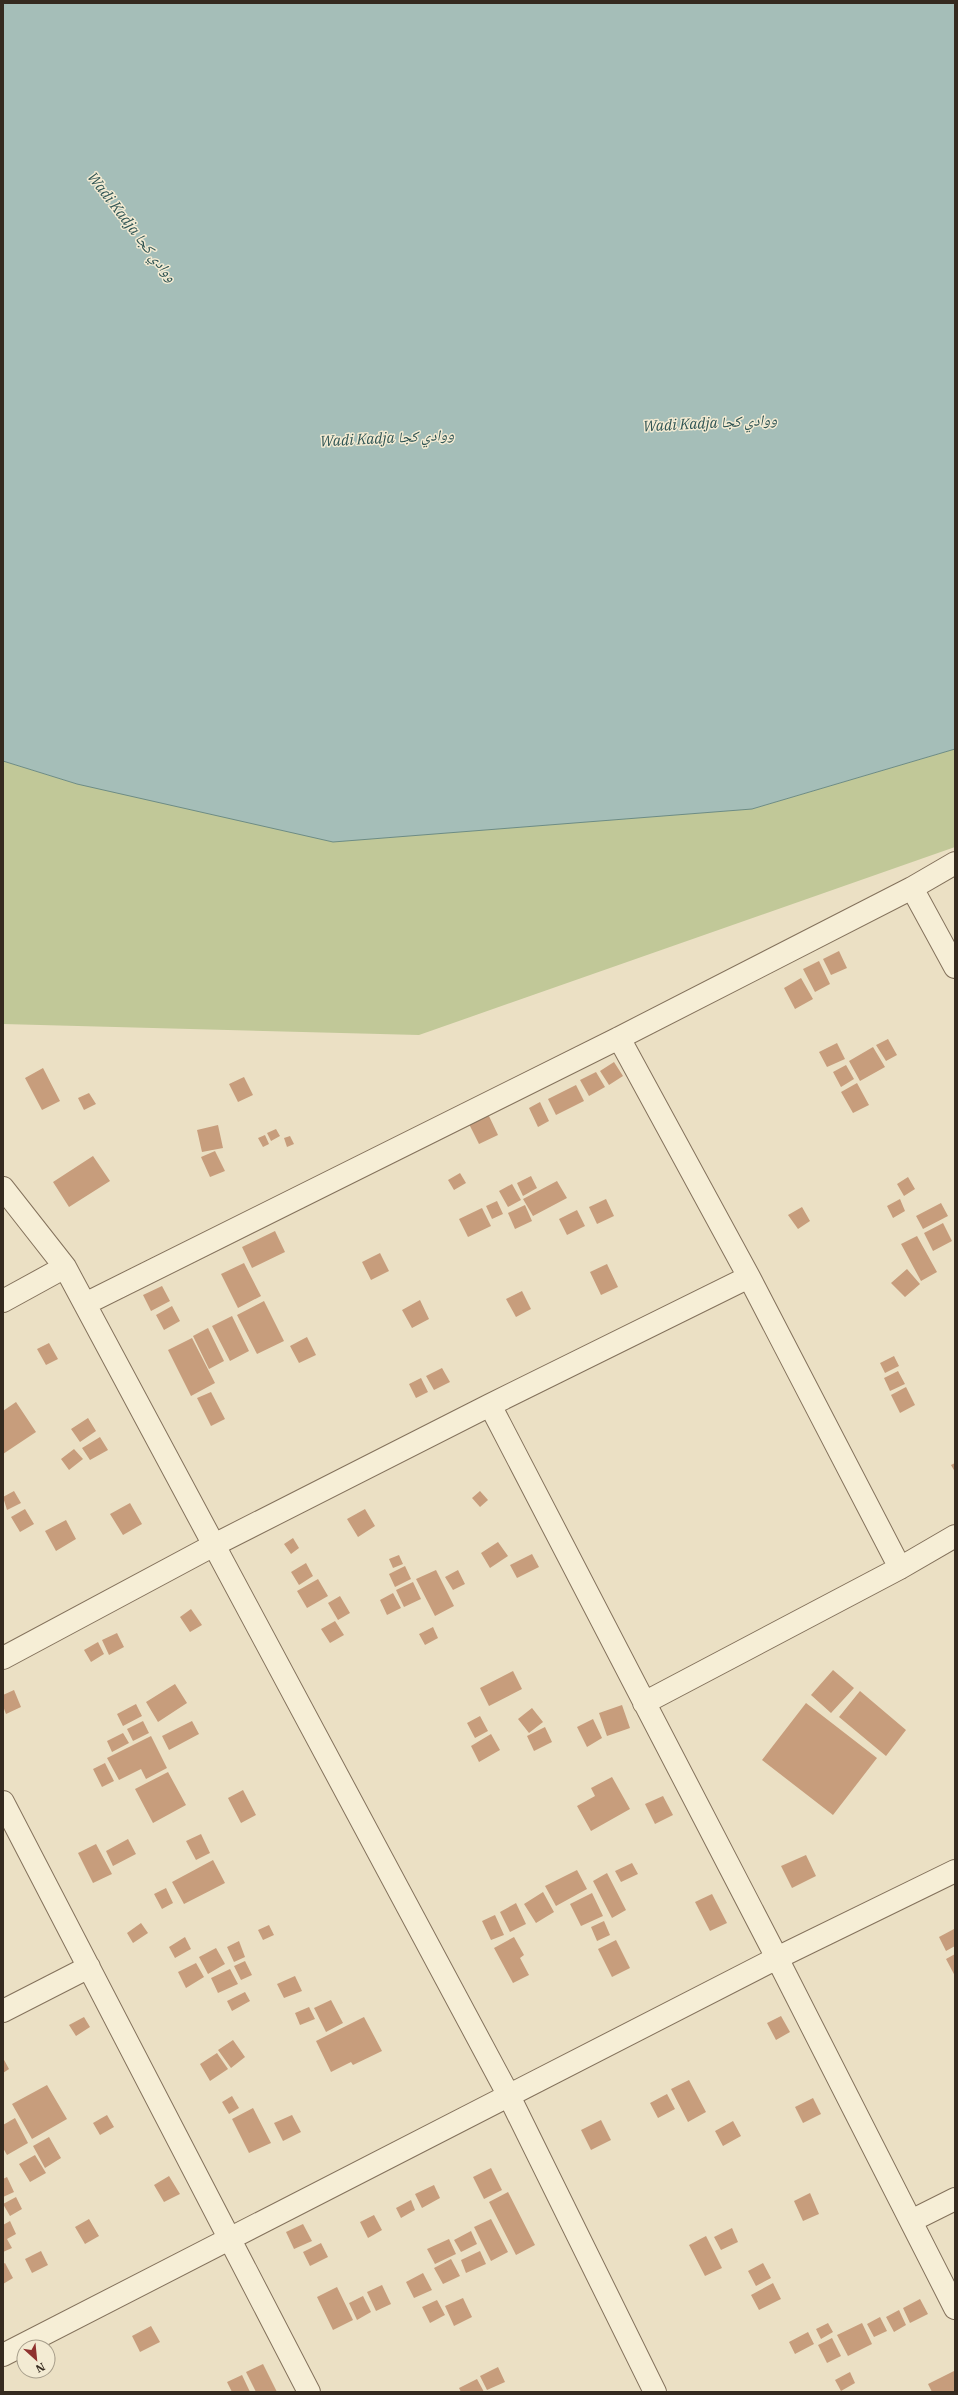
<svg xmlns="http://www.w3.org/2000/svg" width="958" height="2395" font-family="'IBM Plex Serif','Noto Naskh Arabic',serif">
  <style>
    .green { fill: #c1c898 }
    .water { fill: #a5beb8; stroke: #6d8c85 }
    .building { fill: #c79d7c }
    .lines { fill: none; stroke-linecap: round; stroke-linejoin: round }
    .street-casing { stroke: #84725c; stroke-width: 24 }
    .street { stroke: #f6eed6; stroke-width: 22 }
    .labels { text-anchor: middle; stroke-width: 3; stroke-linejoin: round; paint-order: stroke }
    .water-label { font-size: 15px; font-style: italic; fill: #2f5453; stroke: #f3ebd3 }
  </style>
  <rect width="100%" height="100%" fill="#ebe0c4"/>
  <path class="green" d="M955,749V847L419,1035L3,1024V761L77,784L752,809Z"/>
  <path class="water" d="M3,3H955V749L752,809L333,842L77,784L3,761Z"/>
  <path class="building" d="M839,951L847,968L831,975L823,959Z
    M819,961L830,984L815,992L803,969Z
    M801,978L813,999L795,1009L784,988Z
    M888,1039L897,1055L886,1061L876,1045Z
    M837,1043L845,1059L827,1067L819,1052Z
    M873,1047L885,1067L860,1081L849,1061Z
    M614,1062L623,1076L609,1085L600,1071Z
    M846,1065L854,1079L841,1087L833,1072Z
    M43,1068L60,1101L42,1110L25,1078Z
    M596,1072L605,1087L589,1096L580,1080Z
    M244,1077L253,1095L238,1102L229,1084Z
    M857,1083L869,1105L853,1113L841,1092Z
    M576,1085L584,1101L556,1115L548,1099Z
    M89,1093L96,1104L84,1110L78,1098Z
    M540,1102L549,1121L538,1127L529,1108Z
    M488,1114L498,1135L479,1144L469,1124Z
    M218,1125L223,1148L202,1152L197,1130Z
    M276,1129L280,1136L271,1141L267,1133Z
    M265,1135L269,1144L263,1147L258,1138Z
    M290,1136L294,1144L287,1147L284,1138Z
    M215,1151L225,1171L210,1177L201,1157Z
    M93,1156L110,1181L69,1207L53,1182Z
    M460,1173L466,1183L454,1190L448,1180Z
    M531,1176L537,1188L523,1196L517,1183Z
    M908,1177L915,1189L904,1196L897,1184Z
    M557,1181L567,1198L533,1216L523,1199Z
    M512,1184L521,1200L508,1207L499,1191Z
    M606,1199L614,1216L597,1224L589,1207Z
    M900,1199L905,1211L893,1218L887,1206Z
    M497,1201L503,1214L492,1219L486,1206Z
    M941,1203L948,1216L923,1229L916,1216Z
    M525,1205L532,1221L515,1229L508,1213Z
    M802,1207L810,1221L798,1229L788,1215Z
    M482,1208L491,1226L468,1237L459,1219Z
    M577,1210L585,1226L567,1235L559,1219Z
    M943,1223L952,1241L933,1251L924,1233Z
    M275,1231L285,1252L252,1268L242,1247Z
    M917,1236L937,1272L921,1281L901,1244Z
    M380,1253L389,1271L371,1280L362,1262Z
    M244,1263L261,1296L238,1308L221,1274Z
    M607,1264L618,1287L601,1295L590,1272Z
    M907,1269L920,1284L905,1297L891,1283Z
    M162,1286L170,1301L151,1311L143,1295Z
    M522,1291L531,1309L516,1317L506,1299Z
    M420,1300L429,1319L412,1328L402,1310Z
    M264,1301L284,1341L257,1354L237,1315Z
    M172,1306L180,1321L164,1330L156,1315Z
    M232,1316L249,1351L230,1361L212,1326Z
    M208,1328L224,1361L209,1369L193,1336Z
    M307,1337L316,1355L299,1363L290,1346Z
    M192,1338L215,1383L191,1396L168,1350Z
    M49,1343L58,1359L46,1365L37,1349Z
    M894,1356L899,1366L885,1373L880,1363Z
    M442,1368L450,1382L434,1390L426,1376Z
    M898,1371L905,1384L890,1391L884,1378Z
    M421,1378L428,1392L416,1398L409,1384Z
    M906,1387L915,1405L900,1413L891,1395Z
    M211,1392L225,1419L211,1426L197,1398Z
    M16,1402L36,1432L3,1454V1411Z
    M88,1418L96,1431L80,1442L71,1429Z
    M100,1437L108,1450L90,1460L82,1448Z
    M74,1449L83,1459L69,1470L61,1459Z
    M955,1463V1472L951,1465Z
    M14,1491L21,1503L7,1510L3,1497Z
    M480,1491L488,1500L480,1507L472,1498Z
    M130,1503L142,1524L123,1535L110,1514Z
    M25,1509L34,1524L20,1532L11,1517Z
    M365,1509L375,1526L358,1537L347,1519Z
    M66,1520L76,1539L56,1551L45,1531Z
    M293,1538L299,1548L291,1554L284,1544Z
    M498,1542L508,1556L490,1568L481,1553Z
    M532,1554L539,1567L517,1578L510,1565Z
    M399,1555L403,1564L393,1568L389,1559Z
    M306,1563L313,1576L299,1585L291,1572Z
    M405,1566L411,1579L395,1587L389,1574Z
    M436,1570L454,1606L435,1616L416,1579Z
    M458,1570L465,1584L453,1590L445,1577Z
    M318,1579L328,1596L307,1608L297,1591Z
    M413,1582L421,1599L404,1607L396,1590Z
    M393,1593L401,1608L387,1615L380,1600Z
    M340,1596L350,1613L338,1620L328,1603Z
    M191,1609L202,1625L190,1632L180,1617Z
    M335,1621L344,1635L330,1643L321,1629Z
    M433,1627L438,1638L425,1645L419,1634Z
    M117,1633L124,1647L109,1655L102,1640Z
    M98,1642L104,1654L91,1662L84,1650Z
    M833,1670L854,1688L831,1713L811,1695Z
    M513,1671L522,1689L489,1706L480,1688Z
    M175,1684L187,1703L158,1722L146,1702Z
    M14,1690L21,1707L6,1714L3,1706V1695Z
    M860,1691L906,1730L886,1756L839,1717Z
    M806,1703L877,1758L833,1815L762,1760Z
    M136,1704L142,1716L123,1726L117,1714Z
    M622,1705L630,1728L607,1736L599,1713Z
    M532,1708L543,1722L529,1733L518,1719Z
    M480,1716L488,1731L475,1738L467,1723Z
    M593,1719L602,1738L587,1747L577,1727Z
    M143,1721L149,1733L133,1741L127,1729Z
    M192,1721L199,1734L169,1750L162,1736Z
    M545,1727L552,1742L534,1751L527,1736Z
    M123,1733L129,1743L112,1752L107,1741Z
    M491,1734L500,1750L479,1762L471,1746Z
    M151,1736L167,1768L146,1779L141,1769L119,1780L107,1758Z
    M105,1763L114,1781L102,1787L93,1769Z
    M168,1772L186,1805L153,1823L135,1789Z
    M612,1777L630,1809L591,1831L577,1806L595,1796L591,1788Z
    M243,1790L256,1815L241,1823L228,1798Z
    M663,1796L673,1815L655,1824L645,1804Z
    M201,1834L210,1853L196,1860L186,1841Z
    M128,1839L136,1854L113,1866L106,1851Z
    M96,1844L112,1874L93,1883L78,1853Z
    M806,1855L816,1876L792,1888L781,1866Z
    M213,1860L225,1883L184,1904L172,1882Z
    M632,1863L638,1874L621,1882L615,1871Z
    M577,1870L587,1889L556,1906L545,1886Z
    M607,1873L626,1910L612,1918L593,1881Z
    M166,1888L173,1903L162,1909L154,1894Z
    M543,1892L554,1912L536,1923L524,1904Z
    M592,1893L603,1916L581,1926L570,1904Z
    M712,1894L727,1923L710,1931L695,1902Z
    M516,1903L526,1924L510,1932L500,1912Z
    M495,1915L504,1935L491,1940L482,1921Z
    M604,1921L610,1935L597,1941L591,1927Z
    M141,1923L148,1933L133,1943L127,1933Z
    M269,1925L274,1935L263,1940L258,1930Z
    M954,1929L955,1946L946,1951L939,1937Z
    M185,1937L191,1949L175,1958L169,1947Z
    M514,1937L524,1955L520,1958L529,1975L513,1983L494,1948Z
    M616,1940L630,1968L612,1977L598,1949Z
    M239,1941L245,1957L234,1962L227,1947Z
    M216,1948L225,1964L208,1974L199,1957Z
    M955,1954V1976L946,1959Z
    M245,1961L252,1975L241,1980L234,1966Z
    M196,1963L204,1977L186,1988L178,1972Z
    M230,1969L238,1984L218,1993L211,1978Z
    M295,1976L302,1991L284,1998L277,1984Z
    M245,1992L250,2001L232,2011L227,2001Z
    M331,2000L343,2023L326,2032L314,2008Z
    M309,2007L315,2019L300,2025L295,2013Z
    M781,2016L790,2032L776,2040L767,2023Z
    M84,2017L90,2027L76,2036L69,2025Z
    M364,2017L382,2051L353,2065L351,2062L331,2072L316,2041Z
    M233,2040L245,2057L231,2068L218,2050Z
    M217,2053L228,2069L210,2081L200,2064Z
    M3,2058L9,2069L3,2073Z
    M689,2080L706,2112L688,2122L671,2089Z
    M47,2085L67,2119L32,2139L12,2104Z
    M667,2094L675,2109L658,2118L650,2103Z
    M232,2096L239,2108L229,2114L222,2102Z
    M813,2098L821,2114L803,2123L795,2107Z
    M253,2108L271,2143L249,2153L232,2119Z
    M107,2115L114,2127L100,2135L93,2123Z
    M292,2115L301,2132L283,2141L274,2123Z
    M15,2118L28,2143L7,2155L3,2148V2125Z
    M601,2120L611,2140L591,2150L581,2130Z
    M733,2121L741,2136L723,2146L715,2131Z
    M49,2137L61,2158L45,2168L33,2146Z
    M35,2155L46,2173L30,2182L19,2164Z
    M491,2168L502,2190L484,2199L473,2177Z
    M169,2176L180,2194L164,2202L154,2185Z
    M7,2177L14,2192L3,2197V2179Z
    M434,2185L440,2198L422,2208L415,2194Z
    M508,2192L535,2245L516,2255L489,2202Z
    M810,2193L819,2214L803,2221L794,2201Z
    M16,2197L22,2209L10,2216L3,2204Z
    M411,2200L415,2210L401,2218L396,2208Z
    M374,2215L382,2230L368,2238L360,2222Z
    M89,2219L99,2236L85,2244L75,2227Z
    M491,2219L508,2252L491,2261L474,2227Z
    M10,2221L16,2234L7,2239L12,2248L3,2252V2225Z
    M303,2224L312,2241L294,2249L286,2232Z
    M732,2228L738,2242L721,2250L714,2237Z
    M471,2231L477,2244L461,2252L454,2240Z
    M706,2236L722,2268L705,2276L689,2245Z
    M449,2239L456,2254L435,2264L427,2249Z
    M321,2243L328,2257L310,2266L303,2252Z
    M41,2251L48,2265L32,2273L25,2259Z
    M480,2251L486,2264L466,2273L461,2260Z
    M451,2259L460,2276L443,2284L434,2268Z
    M5,2263L13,2278L3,2284V2264Z
    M763,2263L771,2278L756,2286L748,2271Z
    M423,2273L432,2290L414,2298L406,2282Z
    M773,2283L781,2299L759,2310L751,2295Z
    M382,2285L391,2304L376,2311L367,2292Z
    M337,2287L353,2320L333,2330L317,2297Z
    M363,2296L371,2312L357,2320L349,2303Z
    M463,2298L472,2317L454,2326L445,2306Z
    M920,2299L928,2314L910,2323L903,2308Z
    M437,2300L445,2315L430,2323L422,2307Z
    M899,2310L906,2325L894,2332L886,2317Z
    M880,2317L887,2331L874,2337L867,2324Z
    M828,2323L833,2332L821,2339L816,2329Z
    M862,2323L872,2344L848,2356L837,2335Z
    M151,2326L160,2342L140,2352L132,2336Z
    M808,2332L814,2344L795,2354L789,2342Z
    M832,2338L841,2356L827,2363L818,2345Z
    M263,2364L277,2392H256L246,2372Z
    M498,2367L505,2382L487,2390L480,2376Z
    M954,2371L955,2391L932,2392L928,2384Z
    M850,2372L855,2383L841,2391L835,2380Z
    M242,2375L250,2392H232L227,2382Z
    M477,2379L484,2392H461L459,2388Z"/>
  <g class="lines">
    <defs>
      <path id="street" d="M912,888L955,967
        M619,1038L749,1277L900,1568
        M3,1188L65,1267L509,2096L655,2392
        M3,1301L65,1267
        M85,1304L619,1038L912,888L955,863
        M490,1405L777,1958L955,2308
        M3,1658L214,1545L490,1405L749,1277
        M644,1703L900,1568L955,1536
        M3,1802L309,2392
        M3,2011L89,1967
        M911,2221L955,2199
        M3,2355L777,1958L955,1871"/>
    </defs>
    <use href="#street" class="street-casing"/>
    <use href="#street" class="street"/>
  </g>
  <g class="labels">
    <g class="water-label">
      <text transform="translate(132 227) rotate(52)" y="5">Wadi Kadja ووادي كجا</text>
      <text transform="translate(710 423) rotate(-3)" y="5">Wadi Kadja ووادي كجا</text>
      <text transform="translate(387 438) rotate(-3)" y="5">Wadi Kadja ووادي كجا</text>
    </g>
  </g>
  <rect width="958" height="2395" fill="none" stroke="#352a1f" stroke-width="8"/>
  <g transform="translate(36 2359) rotate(153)"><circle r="19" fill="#f3ebd3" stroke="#a79e8b"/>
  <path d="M0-3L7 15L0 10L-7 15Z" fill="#8f322f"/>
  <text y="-6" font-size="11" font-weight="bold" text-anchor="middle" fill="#352a1f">N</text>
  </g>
</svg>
